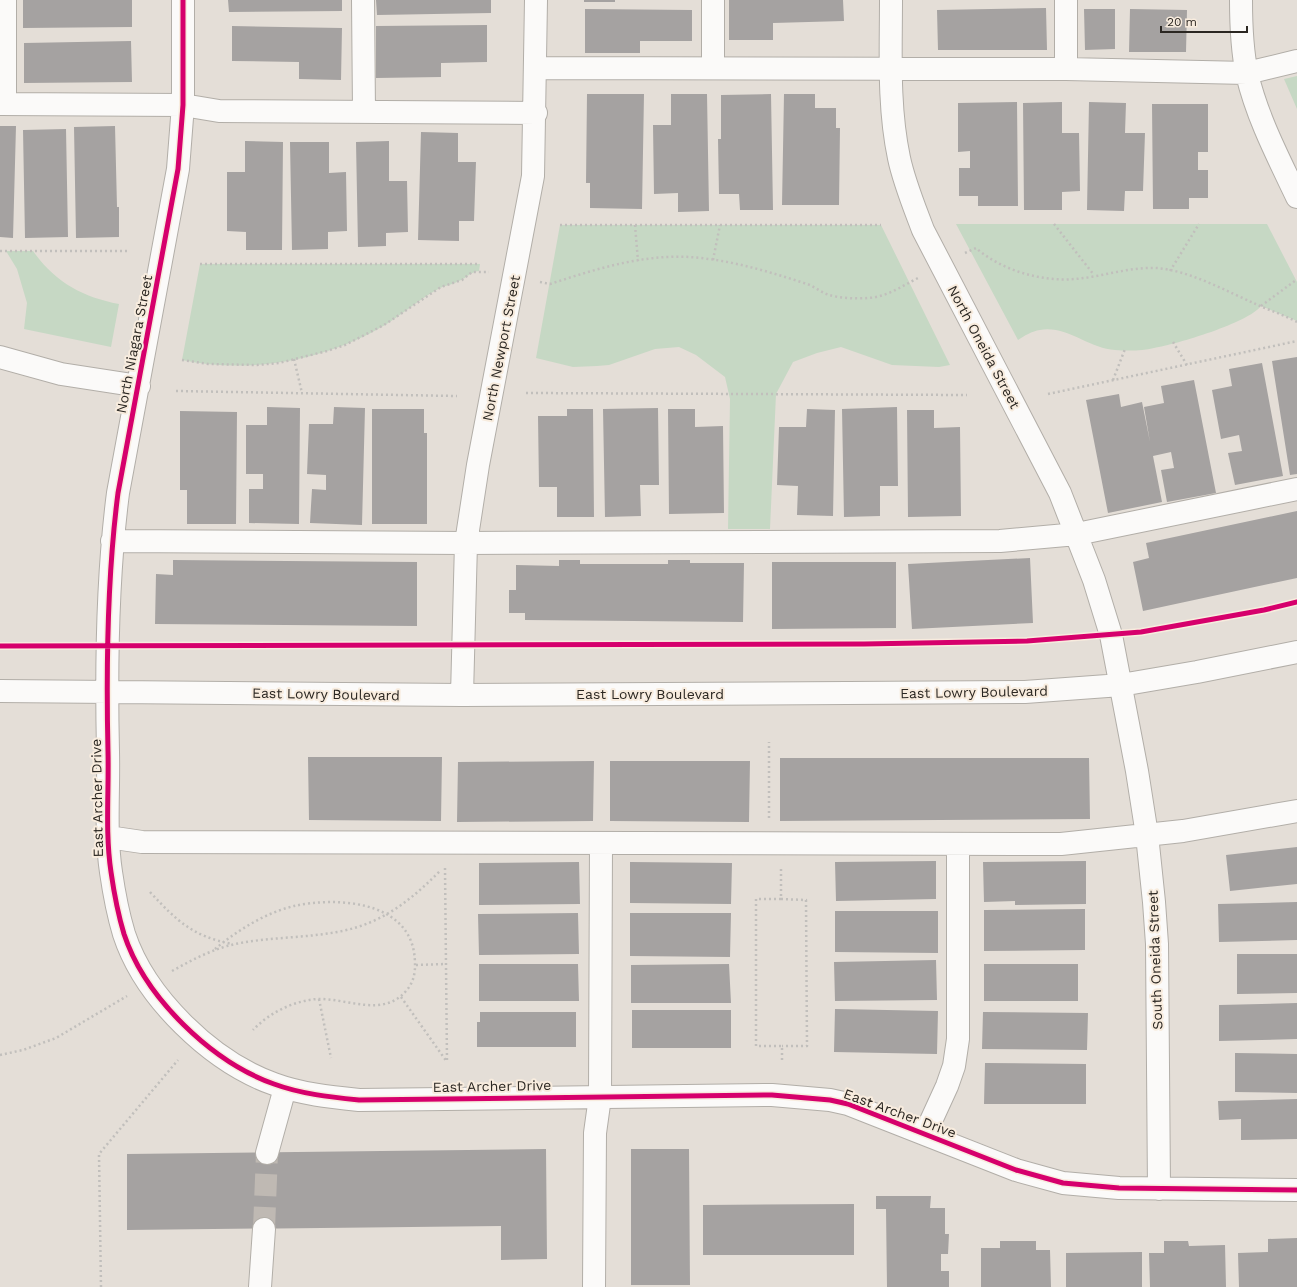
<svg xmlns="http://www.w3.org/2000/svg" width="1297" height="1287" font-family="'Work Sans',sans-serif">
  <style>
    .green { fill: #c6d8c4 }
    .building { fill: #a5a2a1 }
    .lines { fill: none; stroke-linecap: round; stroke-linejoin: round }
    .minor-tunnel { stroke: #bfb9b3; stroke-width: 22; stroke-dasharray: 22 11; stroke-linecap: butt }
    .minor-casing { stroke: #b2aea8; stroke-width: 24 }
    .path { stroke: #c1bfbc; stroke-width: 2.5; stroke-dasharray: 2 3; stroke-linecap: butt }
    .minor { stroke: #fbfaf9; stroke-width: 22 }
    .cycleway-casing { stroke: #f8ecde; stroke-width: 8 }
    .cycleway { stroke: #d6006c; stroke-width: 5 }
    .labels { text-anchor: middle; stroke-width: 4; stroke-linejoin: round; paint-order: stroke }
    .street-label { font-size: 14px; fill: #2b2722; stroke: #f8ecde }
  </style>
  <rect width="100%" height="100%" fill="#e4ded7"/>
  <path class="green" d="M1297,76V109L1284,79Z
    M956,224H1267L1297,282V321L1261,306C1248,323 1177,344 1154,348C1142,351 1128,351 1115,350C1090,349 1066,325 1040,330C1032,331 1024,336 1018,340Z
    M560,225H881L950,365L939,367L892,365L841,347L817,353L793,362L776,394L770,529H728L730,399L725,377L696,355L679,347L655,349L609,365L597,366L573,367L536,358Z
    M6,251H33C55,282 82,297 119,304L111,347L24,329L27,303L17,269Z
    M200,264H480L479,271C470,272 468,277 461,280C454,284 447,285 440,288C421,298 404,313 385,325C324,361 251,374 182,360Z"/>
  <path class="building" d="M23,0H132V27L23,28Z
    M228,0H342V11L229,12Z
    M376,0H491V13L377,15Z
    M584,0H615V2H584Z
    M729,0H843L844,21L773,23V40H729Z
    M1046,8L1047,50H938L937,10Z
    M585,9L692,10V41H640V53H585Z
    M1084,9H1115V49L1085,50Z
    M1130,9L1187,10L1186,52H1129Z
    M487,25V62L441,63V77L376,78V26Z
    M232,26L342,28L341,80L299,79V62L232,61Z
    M131,41L132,82L24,83V43Z
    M587,94H644L642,209L590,208V183H586Z
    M671,94H707L709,211L678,212V193L654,194L653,125H671Z
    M771,94L773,210H740L739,194H719L718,139H721V95Z
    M784,94H815V108H836V128H840L839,205H782Z
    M1017,102L1018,206H978V196H959V168H970V151L958,152V103Z
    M1062,102V133H1079L1080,191L1062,192V210H1024L1023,103Z
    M1089,102L1126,103L1125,133H1145L1143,191H1125L1124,211L1087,210Z
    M1152,104H1208V152H1198V170H1208V198H1189V209H1153Z
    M0,126H16L13,238L0,237Z
    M115,126L117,207H119V237L76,238L74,127Z
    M66,129L68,237L25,238L23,130Z
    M421,132L458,133V162H476L474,221H459V241L418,240Z
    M245,141L283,142L282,250H246V232L227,231V172H245Z
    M389,141V181H407L408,232L386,233V246L358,247L356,142Z
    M290,142H329V173L346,172L347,231L328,232V249L292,250Z
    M1297,357V474L1290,475L1272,361Z
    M1262,363L1283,476L1235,485L1228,453L1242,451L1239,435L1221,439L1212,390L1232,386L1229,369Z
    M1194,380L1216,493L1167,502L1161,470L1174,468L1171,452L1153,456L1162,502L1108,513L1086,400L1119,394L1121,407L1142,402L1150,442L1144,407L1164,403L1161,386Z
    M267,407L300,408L299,524L249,523V489H263V474H246V425H267Z
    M334,407L365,408L362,525L310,523L312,489L326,490V475L307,474L309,424H333Z
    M897,407L898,486H880V516L844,517L842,409Z
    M658,408L659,485H640L641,516L605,517L603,409Z
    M372,409H424V433H427V524H372Z
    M567,409H593L594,517H557V487H539L538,416H567Z
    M668,409H695V427L723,426L724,513L669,514Z
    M807,409L835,410L833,516L797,515L798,486L777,485L779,427H806Z
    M907,410H934V428L960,427L961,516L908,517Z
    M180,411L237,412L236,524H187V490H180Z
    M1297,511V578L1143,611L1133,562L1149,558L1146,543Z
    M1030,558L1033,623L912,629L908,564Z
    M173,560L417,562V626L155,624L156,574L173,575Z
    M559,560H580V564H668V560H690V563H744L743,622L525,620V613H509V590H516V565L559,566Z
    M772,562H896V628L772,629Z
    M308,757H442L441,821L309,820Z
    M780,758H1089L1090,819L780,821Z
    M594,761L593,821L457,822L458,762Z
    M610,761H750L749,822L610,821Z
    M1297,847V884L1230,891L1226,855Z
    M936,861V899L836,901L835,862Z
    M1086,861V904L1015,905V901L984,902L983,862Z
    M579,862L580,904L479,905V863Z
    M630,862L732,863L731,904L630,903Z
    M1297,902V940L1219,942L1218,904Z
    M1085,909V950L984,951V910Z
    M835,911H938V953L835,952Z
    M578,913L579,954L479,955L478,914Z
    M630,913H731L730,957L630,956Z
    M1237,954H1297V993L1237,994Z
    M936,960L937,1000L835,1001L834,962Z
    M479,964H578L579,1001H479Z
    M729,964L731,1003H631V965Z
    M984,964H1078V1001H984Z
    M1297,1003V1039L1219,1041V1005Z
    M835,1009L938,1011L937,1054L834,1052Z
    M632,1010H731V1048H632Z
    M480,1012H576V1047H477V1022H480Z
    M983,1012L1088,1013L1087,1050L982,1049Z
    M1235,1053L1297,1054V1093L1235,1092Z
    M985,1063L1086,1064V1104H984Z
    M1297,1099V1139L1241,1140V1119L1219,1120L1218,1101Z
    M546,1149L547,1259L501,1260V1226L127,1230V1154Z
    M631,1149H689L690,1285H631Z
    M876,1196H931L930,1208H945V1234H949L948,1254H941V1271H949V1287H887L886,1209H876Z
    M854,1204V1255H703V1205Z
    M1297,1238V1287H1239L1238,1253L1268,1252V1239Z
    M1000,1241H1036V1250H1050L1051,1287H981V1248H1000Z
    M1164,1241H1188L1189,1246L1225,1245L1226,1287H1150L1149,1253H1164Z
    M1142,1252V1287H1066V1253Z"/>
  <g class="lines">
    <path class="minor-tunnel" d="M264,1229L267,1153"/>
    <defs>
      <path id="minor" d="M183,0V105L178,169L118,493C107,578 106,666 108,752C109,792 105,832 111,872C114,893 118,914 124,934C145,998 212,1062 274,1084C301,1094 330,1097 359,1100L772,1095L830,1100L848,1104L1016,1170L1063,1183L1119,1188L1297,1190
        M363,0L364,111
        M713,0V68
        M891,0C891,52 888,106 899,158C904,182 914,206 923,230L1060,493L1094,580L1111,635L1137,771L1147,835L1154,902L1157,944L1159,1189
        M1066,0V69
        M1241,0C1241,24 1242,50 1247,74C1257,117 1278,157 1297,197
        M536,68L1066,69L1247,73L1297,61
        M0,104L183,105L219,111L536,113
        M5,104V0
        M0,357L61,374L139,386
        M112,541L466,543L1000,541L1077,534L1297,489
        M0,691L462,695L1025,692L1121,685L1197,672L1297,652
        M462,695L466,543L478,465L533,176L536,0
        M108,837L142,842L1061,844L1183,831L1297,811
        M925,1134L947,1086L954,1066L958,1039V845
        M267,1153L285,1088
        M260,1287L264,1229
        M594,1287L595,1133L600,1097L601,844"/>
    </defs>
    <use href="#minor" class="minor-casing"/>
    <path class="path" d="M1054,224L1094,275
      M560,225H881
      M635,225L638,261
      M0,251H130
      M965,253L976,248C1001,270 1041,282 1075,279C1101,277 1128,267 1156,268C1189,270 1228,292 1258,305C1271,311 1284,315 1297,322
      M713,260L720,225
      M200,264H480
      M1170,271L1199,224
      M540,282L550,284C599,268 649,252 701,258C737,262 770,272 804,283C813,285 820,292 829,295C840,298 856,299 868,298C887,297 902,286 918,278
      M1261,306L1296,280
      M1173,342L1187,365
      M294,359L302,393
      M182,360L208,364L257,365L279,363L327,351L345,345L384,325L441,287L462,280L472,272H489
      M1113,380L1125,349
      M176,391L457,396
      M526,393L967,395
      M1048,394L1297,341
      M769,818V742
      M445,868L447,1062
      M781,869V899H756V1046H782V1062
      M150,892C177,921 192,936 232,944
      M781,899L806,900L807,1046H782
      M215,949C238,930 265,913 294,906C335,897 405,900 414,952C416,966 416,980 406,991C383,1018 347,998 317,999C293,1001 269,1013 253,1030
      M416,965L446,964
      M172,971C190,961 207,952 227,946C272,934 328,941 371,922C399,910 420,891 441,870
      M401,997L447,1062
      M319,999L331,1058
      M0,1055L23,1050L56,1038L127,996
      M101,1287L99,1154L178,1060"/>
    <use href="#minor" class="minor"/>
    <defs>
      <path id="cycleway" d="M183,0V105L178,169L118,493C107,578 106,666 108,752C109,792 105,832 111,872C114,893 118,914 124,934C145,998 212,1062 274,1084C301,1094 330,1097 359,1100L772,1095L830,1100L848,1104L1016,1170L1063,1183L1119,1188L1297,1190
        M0,646L864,644L1027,641L1141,632L1264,610L1297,602"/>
    </defs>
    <use href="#cycleway" class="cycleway-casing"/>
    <use href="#cycleway" class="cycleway"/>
  </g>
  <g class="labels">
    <g class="street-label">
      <text transform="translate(134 344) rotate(-79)" y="5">North Niagara Street</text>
      <text transform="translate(984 347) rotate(62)" y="5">North Oneida Street</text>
      <text transform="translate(501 348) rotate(-79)" y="5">North Newport Street</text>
      <text transform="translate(974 692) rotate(-1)" y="5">East Lowry Boulevard</text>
      <text transform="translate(326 694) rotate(1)" y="5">East Lowry Boulevard</text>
      <text x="650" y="699">East Lowry Boulevard</text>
      <text transform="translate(97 798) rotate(-91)" y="5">East Archer Drive</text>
      <text transform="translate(1155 960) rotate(-92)" y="5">South Oneida Street</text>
      <text transform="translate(492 1086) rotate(-1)" y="5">East Archer Drive</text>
      <text transform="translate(900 1113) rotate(20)" y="5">East Archer Drive</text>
    </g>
  </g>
  <path d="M1161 26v6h86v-6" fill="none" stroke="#2b2722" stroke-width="2"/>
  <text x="1167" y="26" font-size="12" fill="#2b2722" stroke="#f8ecde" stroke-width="3" paint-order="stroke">20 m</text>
</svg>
